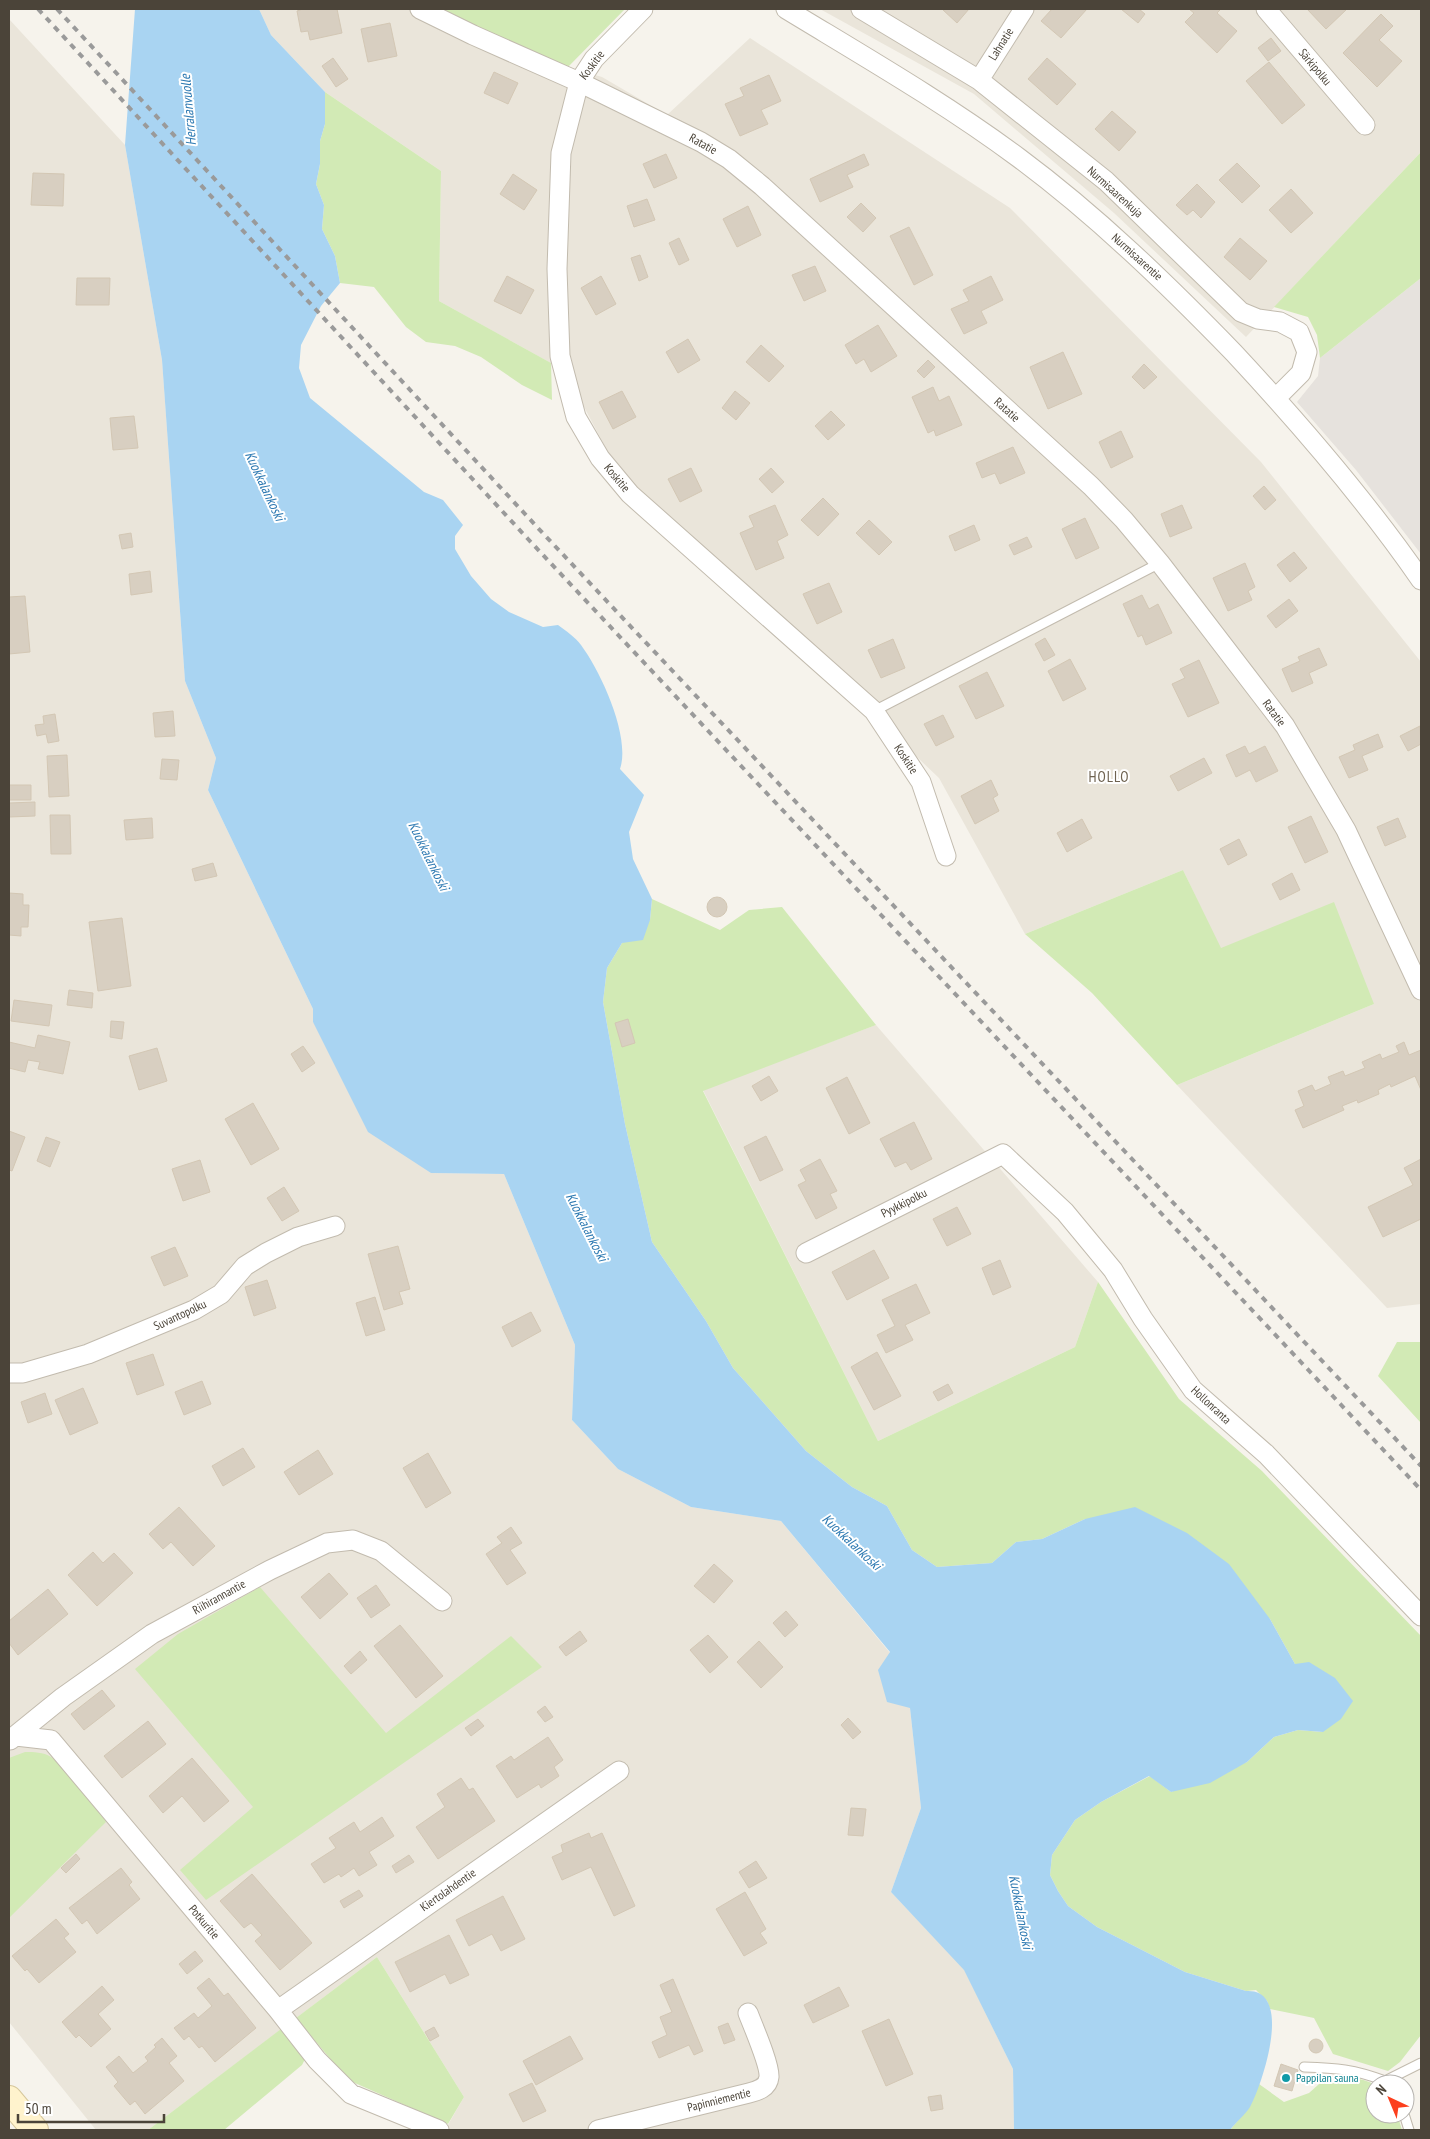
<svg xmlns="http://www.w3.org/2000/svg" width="1430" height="2139" font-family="'PT Sans Narrow',sans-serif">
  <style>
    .residential { fill: #eae5da }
    .industrial { fill: #e6e2dd }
    .green { fill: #d2eab5 }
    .water { fill: #a9d4f2 }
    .building { fill: #d8cfc1; stroke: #d3c7b4 }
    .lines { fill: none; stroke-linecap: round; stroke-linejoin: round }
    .service-casing { stroke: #c2bbae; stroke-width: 11 }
    .minor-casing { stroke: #c2bbae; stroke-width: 21 }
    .secondary-casing { stroke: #d6c79b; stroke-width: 28 }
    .service { stroke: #fff; stroke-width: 9 }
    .minor { stroke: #fff; stroke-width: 19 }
    .secondary { stroke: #fff3cd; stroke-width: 26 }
    .rail { stroke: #9a9a9a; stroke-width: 4; stroke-dasharray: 6 6; stroke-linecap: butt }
    .culture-dot { fill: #0f9aa8; stroke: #fff; stroke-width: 2 }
    .labels { text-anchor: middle; stroke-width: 4; stroke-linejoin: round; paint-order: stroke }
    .street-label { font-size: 12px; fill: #4b4439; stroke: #fff }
    .culture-label { font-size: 12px; fill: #0d838f; stroke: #fff; text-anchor: start }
    .water-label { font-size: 14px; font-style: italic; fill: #2e7ab2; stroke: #fff }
    .quarter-label { font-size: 15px; letter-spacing: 1px; fill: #6e6250; stroke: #fff }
  </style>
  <rect width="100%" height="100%" fill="#f6f3ec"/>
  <path class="residential" d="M259,9H431L568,67L602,77L667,115L750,38L1010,208L1261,462L1421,662V1304L1387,1308L1177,1085L1374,1004L1220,948L1183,870L1025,934L939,778L619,473L565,371L439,301L441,171L325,92L271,35Z
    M820,9H1421V152L1246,337L1114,213L974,94Z
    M9,19L125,145L162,360L185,681L216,758L208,790L313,1009V1022L431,1173L504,1174L575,1345L572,1420L618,1469L691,1507L781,1521L890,1653L910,1708L921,1808L891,1892L964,1969L1013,2069L1014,2130H445L464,2097L377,1957L148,2130H96L9,2022Z
    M876,1025L1098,1282L1075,1347L878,1441L703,1090Z"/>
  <path class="industrial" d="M1421,278V554L1356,470L1297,402L1318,376L1320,358Z"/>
  <path class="green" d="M431,9H625L568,67Z
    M325,92L441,171L439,301L551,363L552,400L522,385L481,357L455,346L426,342L406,327L374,287L340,283L335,256L322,229L324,205L316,184L320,164V141L325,124Z
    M1421,152V278L1320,358L1317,335L1308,317L1274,307Z
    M1183,870L1221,948L1334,902L1374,1004L1177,1085L1092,993L1025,934Z
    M652,899L720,930L749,910L782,907L876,1025L703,1091L878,1441L1075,1347L1098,1282L1179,1399L1262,1471L1421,1636V2035L1400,2062L1388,2071L1333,2054L1314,2018L1270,2009L1267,2001L1256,1990L1246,1991L1185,1972L1097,1927L1068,1906L1058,1891L1050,1875L1052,1855L1075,1820L1101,1802L1150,1776L1171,1792L1247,1762L1274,1737L1298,1730L1323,1732L1295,1664L1270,1619L1085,1519L1042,1539L1016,1542L992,1563L937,1567L912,1550L887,1506L852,1487L806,1451L733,1368L706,1321L652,1242L625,1124L603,1002L607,968L622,943L650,920Z
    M1397,1342H1421V1423L1378,1376Z
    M260,1587L386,1733L511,1636L542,1667L206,1900L180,1870L253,1807L135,1669L178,1634Z
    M25,1752C34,1752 43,1752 51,1757C67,1767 97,1805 106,1822L9,1918V1758Z
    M377,1957L464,2097L448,2124L348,2080L296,2018Z
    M281,2029L305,2059L302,2065L224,2130H148Z
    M1328,2076C1343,2076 1362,2077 1375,2085V2114H1397L1402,2130H1230L1249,2107L1259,2084L1284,2102L1309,2093Z"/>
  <path class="water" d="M135,9H259L271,35L325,92V124L320,141V164L316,184L324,205L322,229L335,256L340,283L321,306L301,345L299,368L310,398L424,492L443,500L463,525L455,536V549L471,576L491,599L509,612L543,627L558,625C566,631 575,637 581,645C601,672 631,737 620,769L644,795L629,832L633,859L652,899L650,920L643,940L622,943L607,968L603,1002L625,1124L652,1242L706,1321L733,1368L806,1451L852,1487L887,1506L912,1550L937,1567L992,1563L1016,1542L1042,1539L1085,1519L1135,1507L1187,1533L1229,1564L1270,1619L1295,1664L1309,1662L1335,1678L1353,1701L1341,1719L1323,1732L1298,1730L1274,1737L1247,1762L1210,1783L1171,1792L1149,1776L1101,1802L1075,1820L1052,1855L1050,1875L1058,1891L1068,1906L1097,1927L1185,1972L1246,1991C1295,1988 1262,2085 1250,2107C1245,2115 1236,2122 1230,2130H1014L1013,2069L964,1970L891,1892L921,1808L910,1708L887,1702L878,1670L890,1652L781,1521L691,1507L618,1469L572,1420L575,1345L504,1174L431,1173L368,1132L313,1022V1009L208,790L216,758L185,681L162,360L125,145Z"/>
  <path class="building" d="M303,9H337L342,33L310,40L308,31L301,32L297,11Z
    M942,9H969L957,23Z
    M1052,9H1087L1061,38L1041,21Z
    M1121,9H1139L1145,14L1138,23Z
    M1189,9H1221L1217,13L1237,31L1217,53L1185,22L1194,13Z
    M1307,9H1347L1326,29Z
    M1381,14L1393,26L1379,40L1402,61L1377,87L1343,53Z
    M390,23L397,56L368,62L361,29Z
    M1271,38L1281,51L1268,61L1258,48Z
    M333,58L348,79L336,87L322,66Z
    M1047,58L1076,84L1057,105L1028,79Z
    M1269,62L1305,105L1282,124L1246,81Z
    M494,72L518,83L508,104L484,93Z
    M769,75L781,101L761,110L768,124L740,136L725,104L744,96L740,88Z
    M1112,111L1136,132L1119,151L1095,129Z
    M666,154L677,178L654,188L643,164Z
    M864,154L869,165L847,175L853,187L820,202L810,179Z
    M1237,163L1260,186L1242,203L1219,180Z
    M33,173L64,174L63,206L31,205Z
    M513,174L537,190L524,210L500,194Z
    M1197,184L1215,202L1201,218L1193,210L1187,215L1176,205Z
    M1291,189L1313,213L1291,233L1269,210Z
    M647,199L655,220L634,227L627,206Z
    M861,203L876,218L863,232L847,217Z
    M748,206L761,235L737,247L723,219Z
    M909,227L933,275L914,285L890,236Z
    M679,238L689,260L679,265L669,243Z
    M1240,238L1267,261L1250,280L1224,257Z
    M640,255L648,277L639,281L631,258Z
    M815,266L826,291L804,301L792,275Z
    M507,276L534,290L521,314L494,301Z
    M601,276L616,304L596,315L581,288Z
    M991,276L1003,300L981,311L987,323L964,334L951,309L969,301L963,290Z
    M77,278H110L109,305H76Z
    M878,325L897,356L871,372L864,359L856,364L845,345Z
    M688,339L700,360L678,373L666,352Z
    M761,345L784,366L769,382L746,362Z
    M1063,352L1082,394L1048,409L1030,367Z
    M928,360L935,367L924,378L917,371Z
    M1144,364L1157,377L1144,389L1132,377Z
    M933,387L939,401L949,396L962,425L936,436L934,430L928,433L912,397Z
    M622,391L636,417L613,429L599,402Z
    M735,391L750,403L736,420L722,408Z
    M831,411L845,425L828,440L815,426Z
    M134,416L138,448L113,450L110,418Z
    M1121,431L1133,457L1111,468L1099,442Z
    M1013,447L1025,473L1000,484L995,473L982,478L976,463Z
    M691,468L702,491L680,502L668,479Z
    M771,468L784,482L772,493L759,479Z
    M1264,486L1276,500L1265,510L1253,496Z
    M823,498L839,514L818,536L801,520Z
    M775,505L788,535L777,541L784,558L756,570L740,533L754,527L749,516Z
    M1182,505L1192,528L1170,537L1161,514Z
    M1085,518L1099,548L1076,559L1062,529Z
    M869,520L892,542L879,555L856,533Z
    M974,525L980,540L955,551L949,536Z
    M131,533L133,547L122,549L119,535Z
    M1027,537L1032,547L1014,555L1009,545Z
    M1294,552L1307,568L1290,582L1277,565Z
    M1245,563L1255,587L1248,591L1252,600L1228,611L1213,578Z
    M150,571L152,592L131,595L129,574Z
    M829,583L842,612L817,624L803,594Z
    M1142,595L1149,609L1158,604L1172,633L1146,645L1142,635L1138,637L1123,604Z
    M25,596L30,652L9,654V597Z
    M1289,599L1298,611L1276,628L1267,616Z
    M1045,638L1055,655L1044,661L1035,644Z
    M893,639L905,668L881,678L868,650Z
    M1319,648L1327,665L1309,673L1313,683L1292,692L1282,669L1300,661L1298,657Z
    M1070,659L1086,689L1063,701L1048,671Z
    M1199,660L1219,703L1188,717L1172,684L1185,678L1180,669Z
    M987,672L1004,706L976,719L959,686Z
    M173,711L175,736L155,737L153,713Z
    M55,714L59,741L48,743L46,734L37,736L35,725L44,724L43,716Z
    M943,715L954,737L936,746L924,724Z
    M1420,726L1421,744L1408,751L1400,736Z
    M1378,734L1383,747L1362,756L1368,770L1349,778L1339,757L1355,750L1353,745Z
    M1245,746L1249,754L1265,746L1278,771L1256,782L1250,770L1236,777L1226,755Z
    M67,755L69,796L49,797L47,756Z
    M1204,758L1212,773L1178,791L1170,776Z
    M162,759L179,760L177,780L160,779Z
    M991,780L998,795L993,798L999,811L975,824L961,796Z
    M9,785H31V800H9Z
    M35,802V816L9,817V803Z
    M50,815H70L71,854H51Z
    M1311,816L1328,852L1305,863L1288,827Z
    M152,818L153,838L126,840L124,820Z
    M1398,818L1406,837L1385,846L1377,827Z
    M1082,819L1092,838L1067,852L1057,833Z
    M1239,839L1247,855L1228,865L1220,849Z
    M213,863L217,876L195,881L192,869Z
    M1292,873L1300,890L1280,900L1272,884Z
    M9,893L23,894V905H29L28,927H21V936L9,935Z
    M707 907a10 10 0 1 1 20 0a10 10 0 1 1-20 0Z
    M122,918L131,986L98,991L89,922Z
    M69,990L93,993L92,1008L67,1005Z
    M14,1000L52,1005L49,1026L11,1021Z
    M628,1019L635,1043L622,1047L615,1023Z
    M111,1021L124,1022L122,1039L110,1037Z
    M38,1035L70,1042L63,1074L38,1069L40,1062L28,1060L25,1072L9,1068V1042L35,1048Z
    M1404,1042L1409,1055L1421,1050V1090L1415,1076L1391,1087L1390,1084L1378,1090L1379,1094L1358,1103L1357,1100L1342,1106L1344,1110L1303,1128L1295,1110L1304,1106L1298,1091L1312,1085L1315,1091L1331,1084L1328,1077L1343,1071L1345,1076L1365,1068L1362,1062L1380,1054L1382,1059L1399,1052L1396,1046Z
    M303,1046L315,1063L302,1072L291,1054Z
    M157,1048L167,1081L139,1090L129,1056Z
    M769,1076L778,1091L761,1101L752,1086Z
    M847,1077L870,1123L849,1134L826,1088Z
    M253,1103L279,1149L251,1165L225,1119Z
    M914,1122L932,1159L911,1170L906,1162L895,1167L880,1139Z
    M9,1131L25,1137L12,1171L9,1170Z
    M766,1136L783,1170L760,1181L744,1147Z
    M46,1137L60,1142L50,1167L37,1161Z
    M820,1159L837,1191L830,1194L837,1208L816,1219L798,1185L806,1181L800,1170Z
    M1421,1159V1219L1383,1237L1368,1207L1413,1185L1404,1168Z
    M200,1160L210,1192L183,1201L172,1169Z
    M284,1187L299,1211L282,1221L267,1198Z
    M957,1207L971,1234L947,1246L933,1219Z
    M398,1246L410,1289L399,1292L403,1304L384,1310L368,1254Z
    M175,1247L188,1276L164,1286L151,1257Z
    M874,1250L889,1278L847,1300L832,1272Z
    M1000,1260L1011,1287L993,1295L982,1268Z
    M267,1280L276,1308L254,1316L245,1287Z
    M916,1284L930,1313L905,1325L913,1340L886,1353L877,1335L895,1326L882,1300Z
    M375,1297L385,1330L366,1336L356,1303Z
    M531,1312L541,1331L512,1347L502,1327Z
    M877,1352L901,1396L874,1410L851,1367Z
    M153,1354L164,1385L137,1395L126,1363Z
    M202,1381L211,1404L184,1415L175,1392Z
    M948,1384L953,1393L938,1401L933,1392Z
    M83,1388L98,1423L70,1435L55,1400Z
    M45,1393L52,1414L28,1423L21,1402Z
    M243,1448L255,1467L223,1486L212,1466Z
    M318,1450L333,1474L299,1495L284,1472Z
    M428,1453L451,1493L426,1508L403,1468Z
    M179,1507L215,1546L193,1566L171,1542L163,1549L149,1534Z
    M511,1527L522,1543L510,1550L526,1573L507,1585L486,1554L502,1543L497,1537Z
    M93,1552L103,1563L114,1553L133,1573L97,1606L68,1575Z
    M714,1564L733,1581L714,1603L694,1586Z
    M329,1573L348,1594L320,1619L301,1597Z
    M376,1585L390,1605L371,1618L357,1598Z
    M48,1589L68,1614L18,1655L9,1643V1621Z
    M786,1611L798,1625L785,1637L773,1623Z
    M400,1625L443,1676L416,1698L374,1646Z
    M580,1631L587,1641L566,1656L559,1647Z
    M708,1635L728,1657L710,1673L690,1650Z
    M759,1641L783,1667L761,1688L737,1662Z
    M360,1651L367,1660L351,1674L344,1666Z
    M102,1690L115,1706L84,1730L71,1714Z
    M545,1706L553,1717L545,1722L537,1712Z
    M848,1718L861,1732L853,1739L841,1725Z
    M478,1719L484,1726L471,1736L465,1728Z
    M148,1721L166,1744L122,1778L104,1756Z
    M548,1737L563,1760L554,1767L559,1776L541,1788L539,1784L517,1798L496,1766L511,1756L514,1760Z
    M192,1758L229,1801L204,1822L182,1796L163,1813L149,1796Z
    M461,1778L469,1790L473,1788L495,1821L438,1859L416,1827L445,1807L437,1794Z
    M851,1808L866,1809L863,1836L848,1835Z
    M382,1817L394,1836L369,1852L377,1865L359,1876L354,1868L341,1877L339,1874L324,1883L311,1864L336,1848L329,1838L354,1822L360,1832Z
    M589,1833L591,1838L602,1833L635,1906L614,1916L591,1867L562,1880L552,1857L563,1852L561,1845Z
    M76,1854L80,1859L66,1873L61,1868Z
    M409,1855L414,1862L396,1873L392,1866Z
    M756,1861L767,1878L749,1888L739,1872Z
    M121,1868L132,1882L129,1885L140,1899L97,1934L87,1920L82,1924L69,1908Z
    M252,1874L312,1943L280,1970L255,1941L262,1935L251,1923L244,1928L220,1901Z
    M359,1890L363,1896L344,1908L340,1901Z
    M745,1892L766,1929L760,1933L767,1943L744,1956L716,1909Z
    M503,1896L525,1939L501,1951L492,1934L469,1946L456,1920Z
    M56,1919L69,1934L64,1938L76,1952L39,1983L27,1969L25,1971L12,1956Z
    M449,1935L469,1975L450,1984L445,1974L410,1992L395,1962Z
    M195,1951L203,1961L187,1974L179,1964Z
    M209,1978L224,1996L228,1993L256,2028L215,2062L202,2046L199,2048L189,2036L184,2040L174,2028L194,2013L198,2018L212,2006L197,1988Z
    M673,1979L703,2051L694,2055L689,2045L659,2058L652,2042L667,2035L660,2017L672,2012L660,1985Z
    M102,1986L114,2000L98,2014L111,2029L91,2047L79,2035L76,2038L62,2022Z
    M839,1987L849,2006L813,2023L804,2005Z
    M889,2019L913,2074L886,2086L862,2031Z
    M728,2023L735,2040L724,2044L718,2027Z
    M434,2027L439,2036L430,2041L425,2032Z
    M570,2036L583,2059L536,2085L523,2061Z
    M162,2038L177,2056L169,2063L184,2081L145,2114L135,2101L130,2105L114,2086L118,2082L106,2067L119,2056L133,2073L148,2061L145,2057L156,2047L154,2045Z
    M1309 2046a7 7 0 1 1 14 0a7 7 0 1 1-14 0Z
    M1281,2064L1298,2070L1292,2091L1274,2086Z
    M532,2083L546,2111L523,2122L509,2094Z
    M941,2095L943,2109L931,2111L928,2097Z"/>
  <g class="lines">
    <defs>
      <path id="service" d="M874,711L1160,563
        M1304,2067C1336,2068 1354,2069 1385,2081L1387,2084
        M1385,2081L1421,2063
        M1404,2114L1409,2130"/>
      <path id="minor" d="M420,9L473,35L579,82L701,142L729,159L762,186L1091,486L1124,520L1160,563L1285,726L1346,830L1421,990
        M643,9L594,59L579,82L561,153L557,269L560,356L576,417L600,458L630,494L874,711L921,782L946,856
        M786,9C865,57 945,103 1019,158C1097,216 1167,284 1234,353C1301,425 1365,499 1421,580
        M861,9L979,80L1106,181L1241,312L1258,319L1280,322L1299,332L1307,352L1301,373L1276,398
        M1266,9L1365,125
        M979,80L1024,9
        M806,1253L1003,1154L1065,1212L1113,1270L1143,1319L1193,1390L1266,1454L1421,1616
        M9,1373H23L88,1354L194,1310L221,1294L245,1266L266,1253L298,1237L335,1226
        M16,1736L51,1740L278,2010L317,2060L351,2094L439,2130
        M10,1740L63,1697L152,1634L270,1570L327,1543L353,1540L381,1551L442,1601
        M278,2010L619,1771
        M598,2130L749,2093C757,2091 768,2088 769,2077C770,2065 753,2026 748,2013"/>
      <path id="secondary" d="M9,2099L35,2130"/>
    </defs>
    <use href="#service" class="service-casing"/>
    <use href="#minor" class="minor-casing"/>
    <use href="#secondary" class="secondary-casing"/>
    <use href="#service" class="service"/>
    <use href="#minor" class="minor"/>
    <use href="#secondary" class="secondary"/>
    <path class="rail" d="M38,9L528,539L1421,1490
      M57,9L538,528L1421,1466"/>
  </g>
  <circle class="culture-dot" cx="1286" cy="2078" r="5"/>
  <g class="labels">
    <g class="street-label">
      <text transform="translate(1001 44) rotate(-58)" y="4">Lahnatie</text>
      <text transform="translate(592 65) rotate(-53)" y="4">Koskitie</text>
      <text transform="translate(1315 67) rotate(50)" y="4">Särkipolku</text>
      <text transform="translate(703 144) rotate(29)" y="4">Ratatie</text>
      <text transform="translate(1115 192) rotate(42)" y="4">Nurmisaarenkuja</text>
      <text transform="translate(1137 257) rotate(42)" y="4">Nurmisaarentie</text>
      <text transform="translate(1007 410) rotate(42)" y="4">Ratatie</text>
      <text transform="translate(617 478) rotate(50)" y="4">Koskitie</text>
      <text transform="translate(1274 713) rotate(53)" y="4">Ratatie</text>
      <text transform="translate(906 759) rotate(57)" y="4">Koskitie</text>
      <text transform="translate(904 1203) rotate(-27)" y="4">Pyykkipolku</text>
      <text transform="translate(180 1315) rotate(-25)" y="4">Suvantopolku</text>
      <text transform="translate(1211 1405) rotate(43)" y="4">Hollonranta</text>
      <text transform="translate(219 1597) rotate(-29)" y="4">Riihirannantie</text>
      <text transform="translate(448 1890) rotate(-35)" y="4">Kiertolahdentie</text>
      <text transform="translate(204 1922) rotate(50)" y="4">Potkuritie</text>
      <text transform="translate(719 2100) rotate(-14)" y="4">Papinniementie</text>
    </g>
    <g class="culture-label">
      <text x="1296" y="2082">Pappilan sauna</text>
    </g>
    <g class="water-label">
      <text transform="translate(188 110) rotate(-95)" y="5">Herralanvuolle</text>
      <text transform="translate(265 486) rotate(65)" y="5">Kuokkalankoski</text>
      <text transform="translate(429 856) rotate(64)" y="5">Kuokkalankoski</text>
      <text transform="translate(587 1227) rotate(63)" y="5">Kuokkalankoski</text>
      <text transform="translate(852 1542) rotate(43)" y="5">Kuokkalankoski</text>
      <text transform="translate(1021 1912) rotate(79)" y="5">Kuokkalankoski</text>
    </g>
    <g class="quarter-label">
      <text x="1109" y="782">HOLLO</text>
    </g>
  </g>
  <rect width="1430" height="2139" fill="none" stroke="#4b4439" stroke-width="20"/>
  <g transform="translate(1390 2099) rotate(316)"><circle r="24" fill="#ffffff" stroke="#b7b4b0"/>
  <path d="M0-4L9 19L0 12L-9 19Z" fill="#fc3f1d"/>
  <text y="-8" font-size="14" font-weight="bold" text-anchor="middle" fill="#4b4439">N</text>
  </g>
  <path d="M18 2114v8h146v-8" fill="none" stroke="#4b4439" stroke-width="2.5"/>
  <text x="25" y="2114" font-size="15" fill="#4b4439" stroke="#ffffff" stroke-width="4" paint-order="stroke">50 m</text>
</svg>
